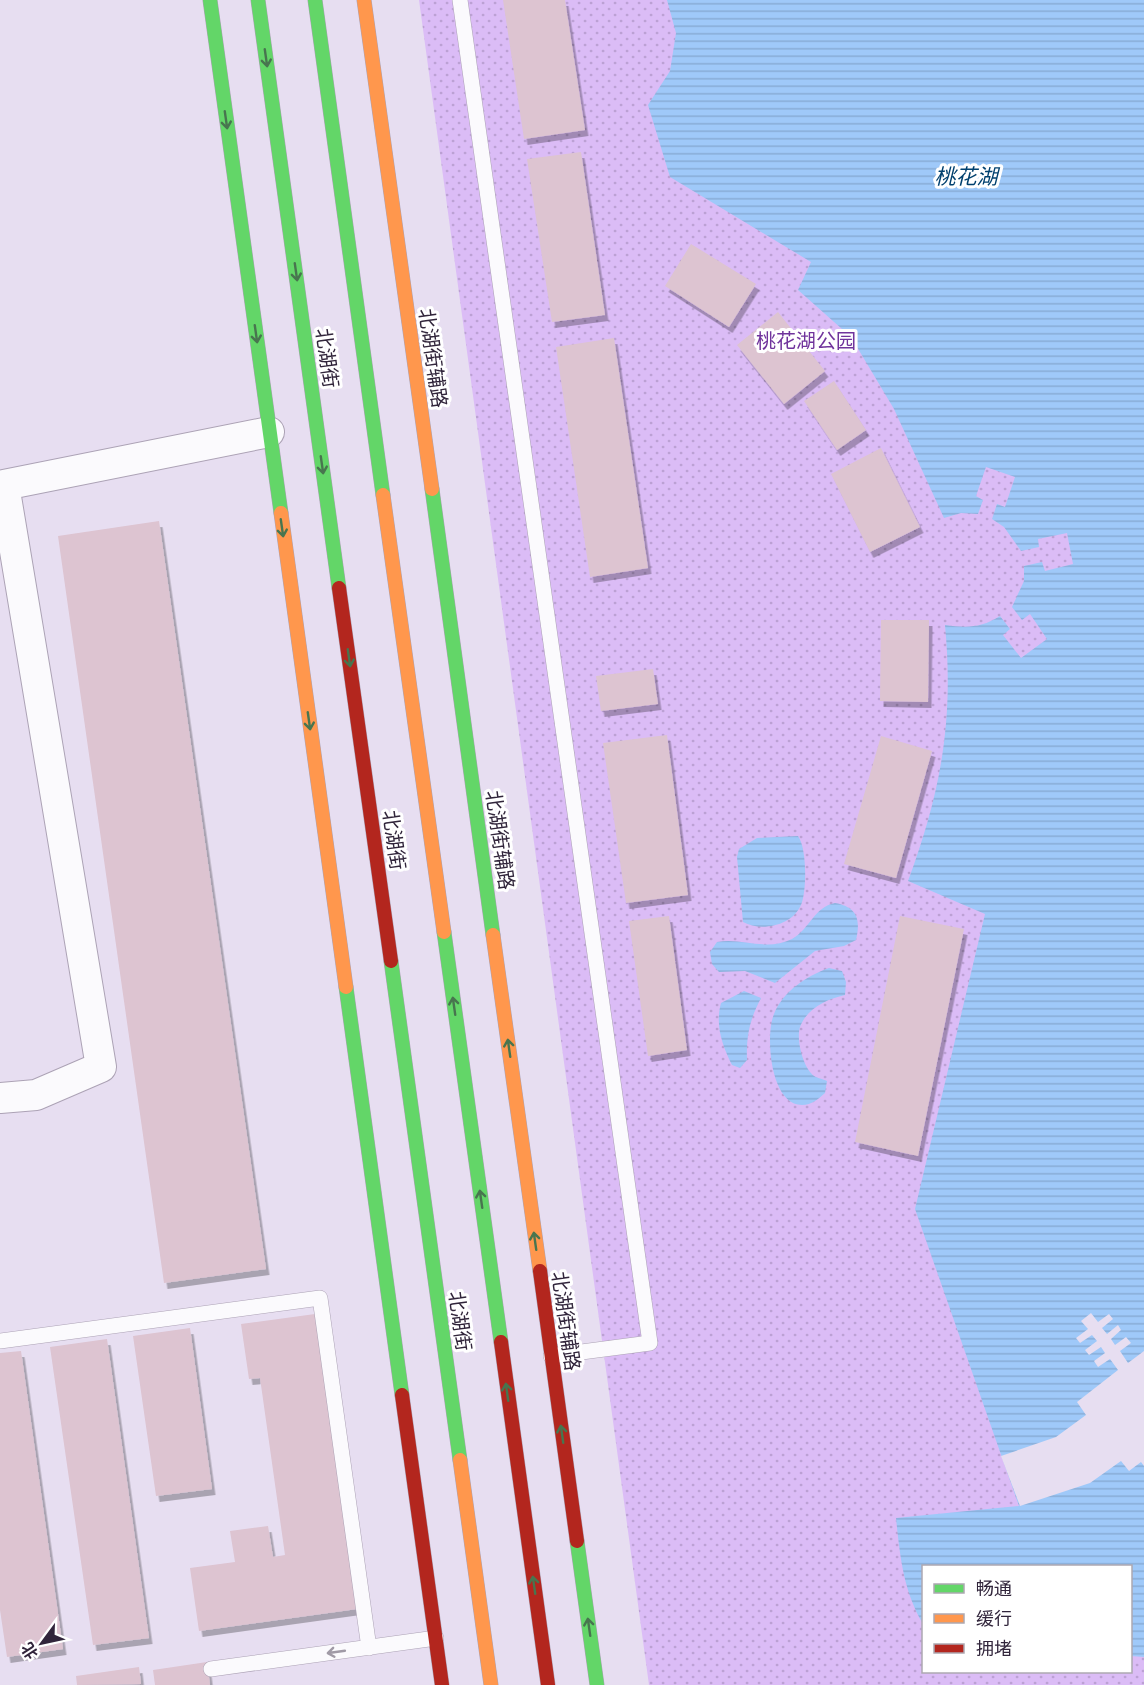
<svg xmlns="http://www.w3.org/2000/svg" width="1144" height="1685" font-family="Cabin,'Noto Sans SC',sans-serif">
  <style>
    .park { fill: url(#park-dots); fill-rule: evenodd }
    .water { fill: url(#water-rules) }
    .pier { fill: #e7def1 }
    .building { fill: #ddc4d1; filter: url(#shadow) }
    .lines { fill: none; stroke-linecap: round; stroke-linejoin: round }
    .lane-casing { stroke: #aca2b5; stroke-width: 16 }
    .street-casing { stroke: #aca2b5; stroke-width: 32 }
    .fast-casing { stroke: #aca2b5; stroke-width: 15 }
    .slow-casing { stroke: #aca2b5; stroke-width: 15 }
    .jam-casing { stroke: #aca2b5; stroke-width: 15 }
    .lane { stroke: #fbfafd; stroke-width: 15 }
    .street { stroke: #fbfafd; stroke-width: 30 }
    .fast { stroke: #63d668; stroke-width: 14 }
    .slow { stroke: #ff974d; stroke-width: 14 }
    .jam { stroke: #b3261e; stroke-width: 14 }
    .oneway { stroke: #48754f }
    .oneway2 { stroke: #a09aa6 }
    .labels { text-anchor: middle; stroke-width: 6; stroke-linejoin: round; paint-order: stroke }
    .park-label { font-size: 20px; fill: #70349c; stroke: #fff }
    .street-label { font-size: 20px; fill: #31253b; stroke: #fff }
    .water-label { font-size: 21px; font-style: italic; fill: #00406e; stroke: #fff }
  </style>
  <defs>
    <pattern id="park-dots" width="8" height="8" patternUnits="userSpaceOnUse" patternTransform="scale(1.5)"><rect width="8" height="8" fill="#dbbcf6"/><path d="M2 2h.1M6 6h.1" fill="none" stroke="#bca1d4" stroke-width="1.8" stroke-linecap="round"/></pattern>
    <pattern id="water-rules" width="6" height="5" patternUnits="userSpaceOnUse" patternTransform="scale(1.5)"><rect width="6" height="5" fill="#9fc9f9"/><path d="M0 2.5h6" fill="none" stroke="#89acd6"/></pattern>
    <filter id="shadow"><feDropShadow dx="3.5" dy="6" stdDeviation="0" flood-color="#0004"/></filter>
  </defs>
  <rect width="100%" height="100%" fill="#e7def1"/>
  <path class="park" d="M419,0H1144V1685H649ZM924,1566H1130V1672H924Z"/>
  <path class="water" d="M667,0H1144V1657L1131,1656L1130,1566H924L923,1624C903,1590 900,1556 896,1518L1019,1506L915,1209L985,914L908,881C941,792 954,720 945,625C967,628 981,628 1000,616L1010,629L1003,635L1021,658L1047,639L1030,614L1022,620L1012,607L1024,581V566L1042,562L1045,571L1073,564L1067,533L1038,539L1039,547L1021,551L1004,527L992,519L997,504L1005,507L1015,477L986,467L976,496L983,500L978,514L961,513L944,518L894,409L851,337L798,290L811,262L670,177L648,105L670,71L676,33Z
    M798,836C807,848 807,891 801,905C792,926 761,932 743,922L737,857L739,849L757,838Z
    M835,903C857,907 861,919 856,940L844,946L815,951L775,983L745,971L719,972L712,964L710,952L717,942C742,937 766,952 792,939C810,929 814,907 835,903Z
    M829,968L842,971L846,982L845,995C827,999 807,1008 800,1027C796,1040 803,1067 814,1076C817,1078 823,1079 827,1081L825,1093C818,1099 812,1105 802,1105C770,1105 765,1035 774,1014C783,991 807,976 829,968Z
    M744,991L761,998C750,1019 746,1036 747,1060L740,1068L732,1065C722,1045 715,1025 721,1003Z"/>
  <path class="pier" d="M1091,1313L1098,1322L1109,1314L1113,1319L1102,1328L1107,1334L1118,1325L1121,1330L1111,1339L1115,1345L1126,1337L1131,1343L1120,1351L1128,1363L1144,1351V1466L1141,1462L1129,1471L1121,1461L1090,1483L1020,1506L1001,1456L1056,1437L1086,1415L1077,1402L1118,1370L1110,1359L1098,1367L1094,1361L1105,1353L1101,1347L1089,1355L1085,1350L1097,1341L1092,1335L1080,1343L1076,1338L1088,1329L1081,1321Z"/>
  <path class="building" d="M503,0H565L585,130L524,139Z
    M581,152L605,315L552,322L527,159Z
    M691,244L756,284L729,327L665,286Z
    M778,312L825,371L784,404L737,345Z
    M614,338L648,568L590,577L556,347Z
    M834,381L866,430L837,450L804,401Z
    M881,448L920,527L870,552L831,474Z
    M159,521L266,1269L164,1283L58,536Z
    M881,620H929L928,702L880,701Z
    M653,669L658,704L601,711L596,676Z
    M667,735L688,895L626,903L603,743Z
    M881,736L932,751L896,878L844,864Z
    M669,916L687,1050L648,1056L629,921Z
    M900,916L964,929L918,1156L855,1142Z
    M315,1314L357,1609L199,1631L190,1568L235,1562L230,1531L268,1526L273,1557L285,1555L260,1378L249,1379L241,1324Z
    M190,1328L212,1489L156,1496L133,1336Z
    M107,1339L149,1638L93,1645L50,1347Z
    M21,1351L63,1649L7,1657L0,1610V1353Z
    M207,1662L210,1685H155L153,1670Z
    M139,1667L141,1684L77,1685L76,1676Z"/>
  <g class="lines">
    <defs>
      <path id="lane" d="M460,0L650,1343L551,1356
        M0,1341L320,1298L369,1648
        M211,1669L436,1638"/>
      <path id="street" d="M0,1098L36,1095L101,1067L4,485L269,432"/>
      <path id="fast" d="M210,0L281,513
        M258,0L339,588
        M315,0L383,495
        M432,489L493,935
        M444,932L501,1342
        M391,961L460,1460
        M346,987L402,1395
        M577,1541L597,1685"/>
      <path id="slow" d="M364,0L432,489
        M383,495L444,932
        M281,513L346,987
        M493,935L540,1271
        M460,1460L491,1685"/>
      <path id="jam" d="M339,588L391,961
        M540,1271L577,1541
        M501,1342L548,1685
        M402,1395L442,1685"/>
    </defs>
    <use href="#lane" class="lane-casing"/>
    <use href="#street" class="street-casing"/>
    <use href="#fast" class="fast-casing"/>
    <use href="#slow" class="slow-casing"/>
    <use href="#jam" class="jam-casing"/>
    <use href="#lane" class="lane"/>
    <use href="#street" class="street"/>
    <use href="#fast" class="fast"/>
    <use href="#slow" class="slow"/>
    <use href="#jam" class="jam"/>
  </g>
  <defs><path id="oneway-shaft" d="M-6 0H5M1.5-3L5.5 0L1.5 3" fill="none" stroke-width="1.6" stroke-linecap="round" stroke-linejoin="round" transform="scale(1.5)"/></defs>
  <g class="oneway">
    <use href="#oneway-shaft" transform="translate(266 58) rotate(82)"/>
    <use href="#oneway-shaft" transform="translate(226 120) rotate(82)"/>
    <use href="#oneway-shaft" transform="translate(296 272) rotate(82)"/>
    <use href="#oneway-shaft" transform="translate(256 334) rotate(82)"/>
    <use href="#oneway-shaft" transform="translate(322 465) rotate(82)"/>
    <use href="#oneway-shaft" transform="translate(282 528) rotate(82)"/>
    <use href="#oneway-shaft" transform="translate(349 658) rotate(82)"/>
    <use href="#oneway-shaft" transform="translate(309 721) rotate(82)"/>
    <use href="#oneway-shaft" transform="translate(454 1006) rotate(-98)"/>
    <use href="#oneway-shaft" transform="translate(509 1048) rotate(-98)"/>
    <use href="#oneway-shaft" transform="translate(481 1199) rotate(-98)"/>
    <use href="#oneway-shaft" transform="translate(535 1241) rotate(-98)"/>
    <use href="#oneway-shaft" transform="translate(507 1392) rotate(-98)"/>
    <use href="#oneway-shaft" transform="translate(562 1434) rotate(-98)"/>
    <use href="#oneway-shaft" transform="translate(534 1585) rotate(-98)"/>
    <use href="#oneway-shaft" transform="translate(589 1627) rotate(-98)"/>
  </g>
  <use class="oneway2" href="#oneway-shaft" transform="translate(336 1652) rotate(172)"/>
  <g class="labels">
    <g class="park-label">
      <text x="806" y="348">桃花湖公园</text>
    </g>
    <g class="street-label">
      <text transform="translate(327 358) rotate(82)" y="7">北湖街</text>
      <text transform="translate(433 358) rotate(82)" y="7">北湖街辅路</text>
      <text transform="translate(394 840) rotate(82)" y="7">北湖街</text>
      <text transform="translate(500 840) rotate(82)" y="7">北湖街辅路</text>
      <text transform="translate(460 1321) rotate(82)" y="7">北湖街</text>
      <text transform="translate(566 1321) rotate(82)" y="7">北湖街辅路</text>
    </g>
    <g class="water-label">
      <text x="966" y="184">桃花湖</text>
    </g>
  </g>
  <rect x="922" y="1565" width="210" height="108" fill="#ffffff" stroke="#ada8b1" stroke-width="1.5"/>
  <rect x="934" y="1584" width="30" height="9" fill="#63d668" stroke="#ada8b1" stroke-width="1.5"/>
  <text x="976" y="1595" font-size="18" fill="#31253b">畅通</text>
  <rect x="934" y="1614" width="30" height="9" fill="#ff974d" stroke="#ada8b1" stroke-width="1.5"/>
  <text x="976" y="1625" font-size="18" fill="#31253b">缓行</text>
  <rect x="934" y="1644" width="30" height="9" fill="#b3261e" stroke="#ada8b1" stroke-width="1.5"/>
  <text x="976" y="1655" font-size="18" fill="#31253b">拥堵</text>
  <g transform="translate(42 1643) rotate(237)" stroke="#ffffff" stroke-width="4.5" paint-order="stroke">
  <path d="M0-4.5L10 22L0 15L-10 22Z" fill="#31253b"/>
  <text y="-9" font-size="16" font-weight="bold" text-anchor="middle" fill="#31253b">北</text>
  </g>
</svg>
